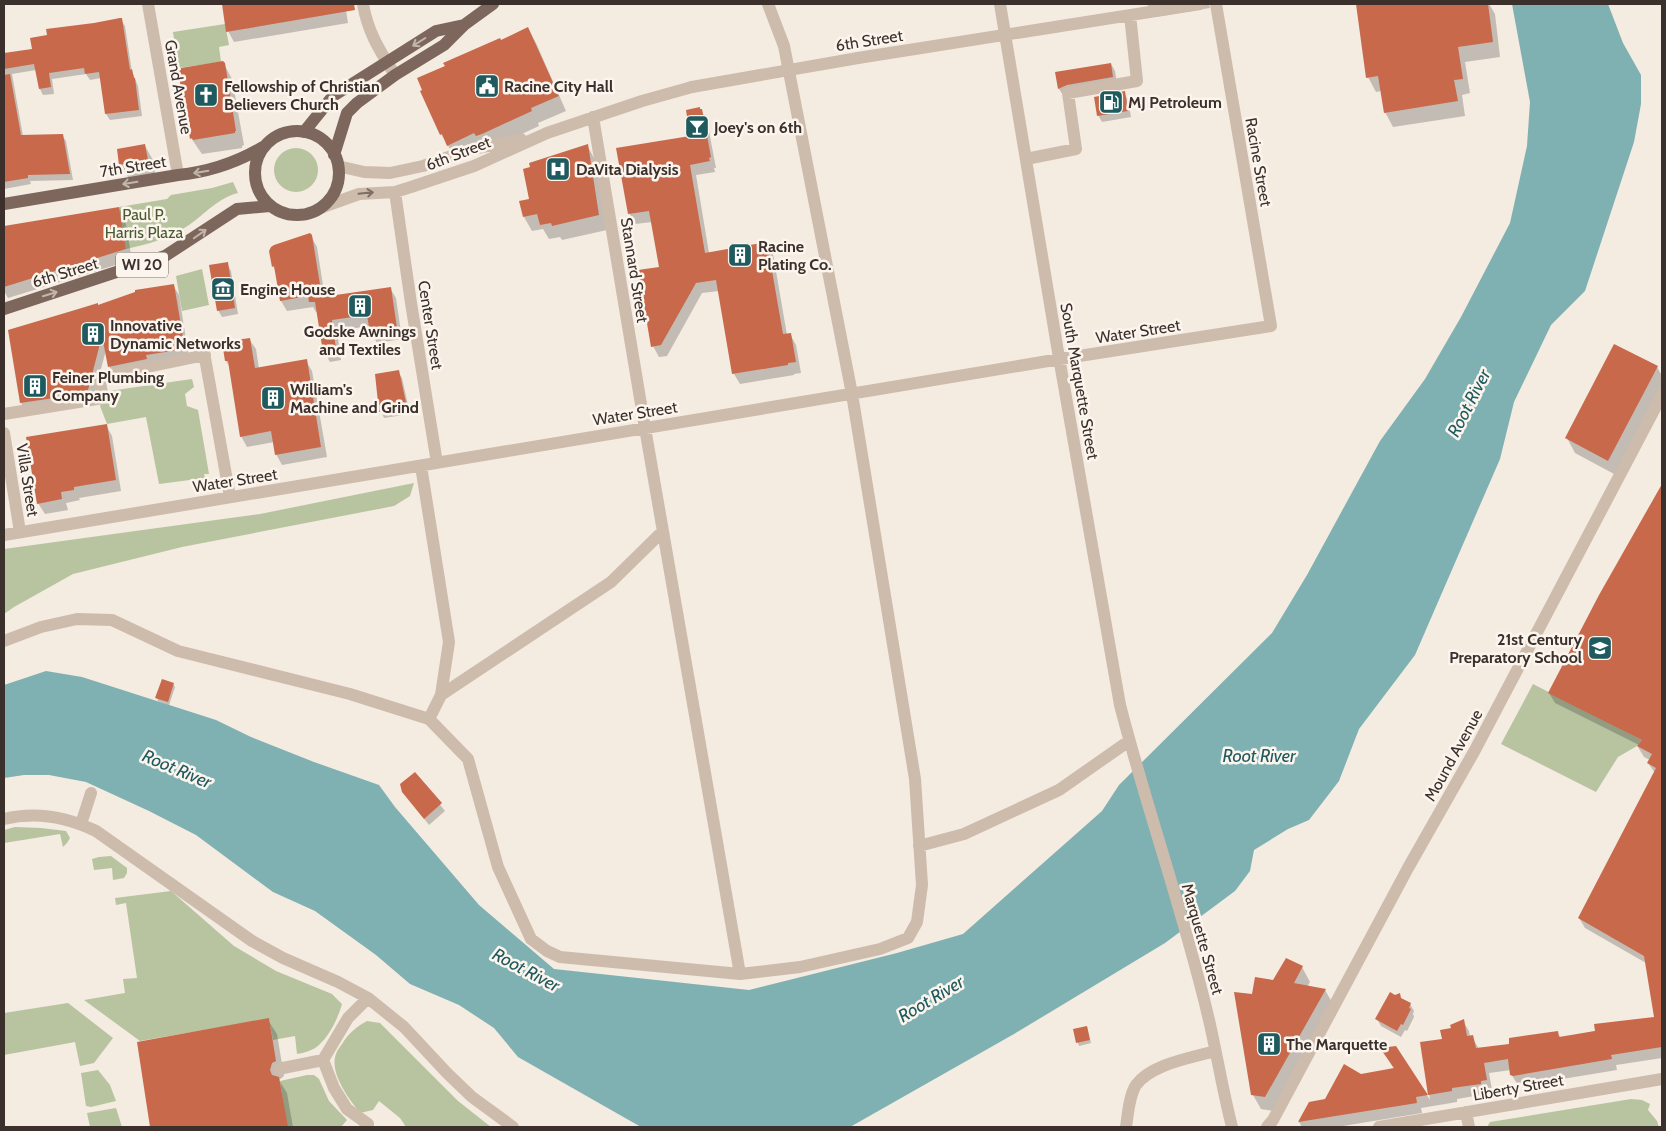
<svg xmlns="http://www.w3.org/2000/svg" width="1666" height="1131" font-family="Cabin,sans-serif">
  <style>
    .green { fill: #b8c4a0 }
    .water { fill: #7fb0b2 }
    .shadow { fill: #0003 }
    .building { fill: #c8694b }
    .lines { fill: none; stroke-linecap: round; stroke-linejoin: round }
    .minor { stroke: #cdbbac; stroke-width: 12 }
    .major { stroke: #7d675c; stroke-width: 12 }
    .minor-bridge { stroke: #cdbbac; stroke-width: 12 }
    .oneway { stroke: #c2b5ac }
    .oneway2 { stroke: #7d6f65 }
    .labels { text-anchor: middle; stroke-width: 5; stroke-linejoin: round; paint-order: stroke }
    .shield { fill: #fbf5ee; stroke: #756b66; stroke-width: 1 }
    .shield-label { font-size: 15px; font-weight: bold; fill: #3b302b }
    .street-label { font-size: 16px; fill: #3b302b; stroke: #fbf5ee }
    .poi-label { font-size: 16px; font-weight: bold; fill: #3b302b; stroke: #fbf5ee; text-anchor: start }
    .park-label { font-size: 16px; fill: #4a5a2e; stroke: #fbf5ee }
    .water-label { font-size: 18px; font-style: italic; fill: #1f5a5e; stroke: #fbf5ee }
  </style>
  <rect width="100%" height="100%" fill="#f4ebe1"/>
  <path class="green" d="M225,24L229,45L219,47L221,62L178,68L173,32Z
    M274 170a22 22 0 1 1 44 0a22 22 0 1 1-44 0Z
    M233,182L238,193C218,198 206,213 189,225C170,238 149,244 126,249L119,207L167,199L171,195L212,188Z
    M202,269L209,305L182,311L176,276Z
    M192,379L194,387L185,394L187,406L198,410L209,474H204L205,478L159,484L146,417L107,424L100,406L109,391Z
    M414,483L410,496L394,506L182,547L73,574L14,607L4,614V549L260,514Z
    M1533,684L1642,740L1637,746L1618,757L1596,792L1501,744Z
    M15,827L41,828L66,831L70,838L67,843L63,847L60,834L4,843V830Z
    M111,856L127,868V873L124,878L113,880L112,868L94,870L92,859L99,857Z
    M171,891L234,946L276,971L332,994L342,1004C338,1018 330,1035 319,1045C314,1050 304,1053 297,1054L295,1036L273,1040L269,1019L140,1041L84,1000L125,993L123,979L137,978L126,903L116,905L115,898Z
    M68,1003L113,1038L94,1063L80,1066L75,1042L4,1055V1013Z
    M367,1021L380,1023L458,1101L491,1127H406L400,1118L379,1101L373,1110L360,1113C349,1099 329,1073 336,1054C337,1050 340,1047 342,1044C349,1033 356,1027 367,1021Z
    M98,1070L110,1085L116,1101L91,1107L86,1106L81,1073Z
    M307,1075H314L319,1079L329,1101L347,1120L341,1127H287L280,1081Z
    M1631,1099L1642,1100L1650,1104L1648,1110L1657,1121L1659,1127H1487L1490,1122Z
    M116,1108L122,1127H90L87,1113Z"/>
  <path class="water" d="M1512,4H1608L1623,43L1641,75V104L1634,142L1585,291L1551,325L1514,402L1500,459L1415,655L1359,729L1339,781L1309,820L1288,829L1254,850L1250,871L1235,891L1165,943L1014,1034L850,1127H641L518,1057L494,1028L459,1005L410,984L376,955L315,911L273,892L196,835L149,811L86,782L49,775H24L4,778V685L46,671L82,677L216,720L251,737L314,762L379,785L395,807L479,905L554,969L749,990L897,953L963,934L1102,811L1119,785L1272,633L1307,575L1380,441L1425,379L1461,317L1510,223L1527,146L1530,102Z"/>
  <path class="shadow" d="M224,4H345L348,23L234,42L228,31Z
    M1147,4H1209L1210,8L1155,17Z
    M1357,4H1489L1495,14L1500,57L1465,62L1470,93L1462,95L1465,116L1393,127L1385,112L1381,91L1376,92L1368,77Z
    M121,20L125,26L132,72L138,86L142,116L110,120L106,114L101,78L90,80L86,74L52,79L54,94L43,95L40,89L36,70L12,74L23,136L62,135L66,141L73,180L30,181L31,184L4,189V54L33,50Z
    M528,29L536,43L566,111L538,123L539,126L491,148L456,159L441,134L422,91L500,41Z
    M224,64L232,79L244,145L242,146V148L202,154L191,138L180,72Z
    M1111,64L1115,71L1117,84L1063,95L1059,89L1056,73Z
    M1124,93L1128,100L1131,117L1102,122L1098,115Z
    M701,110L707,121L716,168H714L715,172L696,175L709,253L767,243L773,254L787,335L790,334L796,345L801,373L794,374V375L740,384L734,374L719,291L702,293L667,356L659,357L653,346L661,268L652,222L635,224L629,213L692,137Z
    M587,145L595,160L607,230L562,240L560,237L549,239L543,229L532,231L524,217Z
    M145,146L153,160L155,174L129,179L121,164Z
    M119,208L125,219L132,260L8,298L4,291V228Z
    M311,236L317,247L325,298L390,288L396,298L402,339L377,343L371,332L370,326L337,331L341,360L330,362L324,351L318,312H316L313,307L287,311L281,301L276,272L273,266Z
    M227,264L231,271L238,314L222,317L218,310Z
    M173,285L179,295L189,358L115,376L109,366L106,350L93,399L27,412L21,403L98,306Z
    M249,339L256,349L259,369L306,361L312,371L327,457L282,465L276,454L274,442L247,447L241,436L230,367L226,361Z
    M1615,345L1657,367L1662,376V389L1616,475L1575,453L1567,438Z
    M398,372L402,378L410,414L384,418L381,411Z
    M106,425L112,436L121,491L79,498L80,500L66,503L68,510L45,514L38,503Z
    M1662,486V1058L1616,1065L1617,1070L1520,1086L1518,1085L1511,1074V1070L1489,1073L1492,1090L1486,1091V1094L1457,1099V1102L1421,1108L1422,1113L1337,1127H1302L1299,1122L1310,1103L1326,1100L1361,1075L1394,1069L1383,1051L1395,1047L1430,1100L1422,1043L1443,1040L1452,1029L1463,1021L1469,1031L1470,1037H1472L1479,1049L1511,1045L1557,1032L1561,1038L1656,1018L1646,963L1585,928L1579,918L1655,773L1648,763L1650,760L1644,757L1638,747L1639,745L1555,703L1549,693L1600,596Z
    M173,684L175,687L169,705L158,701L157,698Z
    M415,773L445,811L429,825L403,792Z
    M1302,967L1310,982L1307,987L1325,990L1333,1004L1273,1111L1261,1109L1253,1095L1274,981Z
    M1399,995L1402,1000L1410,1004L1414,1011L1413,1014L1414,1017L1407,1031L1405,1030L1401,1037L1381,1026L1377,1019L1395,996Z
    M268,1020L277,1034L284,1076L279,1080L287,1093L293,1127H151L139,1043Z
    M1087,1027L1091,1043L1079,1046L1074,1030Z"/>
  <path class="building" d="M222,4H354L355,10L226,32Z
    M1356,4H1488L1493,42L1458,47L1463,79L1454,80L1458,101L1384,113L1378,76L1366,78Z
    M120,18H122L130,70L132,69L134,78H135L139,110L105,114L99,72L85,74L84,68L49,73L51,87L39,89L34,64L4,69V53L32,49L30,38L47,35L46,29L94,23Z
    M528,27L559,96L531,108L532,111L482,134L476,136L474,133L447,146L442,134L440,135L420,91L422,90L417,78L445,66L443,63L500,38L501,40Z
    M223,61L225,63L236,131H235V133L193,140L192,138L190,139L178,71L181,70V68Z
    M1111,63L1113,77L1067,85L1058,89L1055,72Z
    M10,74L21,135L63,134L70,174L28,175V178L4,182V75Z
    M1125,91L1128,111L1097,116L1094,97Z
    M700,107V109H702L711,157L709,158L710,161L690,165L705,253L767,242L783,334L791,333L796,362L788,363V365L732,374L716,280L696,283L661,345L651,347L638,270L659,267L649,211L628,214L616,148L690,136L686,110Z
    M145,144L148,160L119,165L117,149Z
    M588,144L599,215L552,226L551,223L540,225L537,214L523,217L519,201L529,199L523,169L530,167L529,163Z
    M119,207L126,249L4,287V226Z
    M310,233L312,235L322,297L391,287L397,328L370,333L367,315L332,320L336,349L323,352L315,302H309L308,296L280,301L274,266L272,267L269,251L271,247L274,245Z
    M228,262L235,308L217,311L209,265Z
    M174,284L185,349L146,355L147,359L108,367L102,336L88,390L54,395V398L20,403L8,330L75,310L98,303V305L135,292V290Z
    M250,338L255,368L307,359L321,447L275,455L271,431L240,437L228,361H225L222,342Z
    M1614,344L1658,366L1608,461L1565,438Z
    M399,370L407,407L379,412L375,374Z
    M107,424L116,480L74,487V490L61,492L62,499L37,504L26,437Z
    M1662,484V1047L1611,1055L1612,1059L1513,1076L1510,1075L1508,1059L1484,1063L1487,1080L1481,1081V1084L1452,1088V1091L1416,1097L1417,1103L1298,1122L1309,1102L1325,1099L1344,1064L1361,1074L1394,1068L1382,1051L1388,1047L1396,1046L1428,1095L1420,1042L1442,1039L1440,1030L1451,1028L1450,1025L1464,1019L1467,1036L1473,1035L1476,1048L1509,1044V1038L1558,1031L1559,1037L1595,1031L1594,1024L1654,1017L1644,956L1578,918L1656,768L1647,763L1652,754L1637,746L1642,740L1548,693L1599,595Z
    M162,679L174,683L168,702L155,698Z
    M415,772L442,803L424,819L402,792L400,784Z
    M1286,958L1303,966L1294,983L1326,989L1265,1097L1251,1095L1234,992L1252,994L1255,977L1273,980Z
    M1390,992L1395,995L1400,993L1401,998L1411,1003L1409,1008L1411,1009L1403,1025L1401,1024L1397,1031L1375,1019Z
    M269,1018L276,1061L272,1063L270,1070L272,1075L279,1077L288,1127H150L137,1042Z
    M1087,1026L1090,1040L1076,1043L1073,1029Z"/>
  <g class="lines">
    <path class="minor" d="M148,4L178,175
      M363,4C368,33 380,51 395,75
      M1000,4L1057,346L1120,705C1147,810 1184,913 1209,1020C1217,1055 1223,1092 1232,1127
      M858,58L1200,4
      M593,117L645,428L740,974
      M1026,159L1076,149L1068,93L1137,81L1130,15
      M338,166L364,172L390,173L423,166L469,150L521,139
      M395,192L411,303L437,463
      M320,208L359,194L395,192L411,187L474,166L547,133L642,101L692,87
      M203,347L230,497
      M4,414L103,398L99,377L205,355
      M4,433L20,532
      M421,466L449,642L441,695L429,719
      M4,535L1060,359L1271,326L1216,4
      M4,641L41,627L77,619L112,620L178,651L350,694L429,719L468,759L498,867L531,939L547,951L560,957L740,974L800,967L880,949L908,938L917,922L922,885L915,779L852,394L784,46L768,4
      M441,695L611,582L663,531
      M4,819C36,811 67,817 96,831L252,941L283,958L338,982L368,998L404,1027L447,1073L472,1097L513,1127
      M81,824L91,793
      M919,846L964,834L1059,790L1129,741
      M323,1060L348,1018L368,998
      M278,1069L323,1060L334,1088L347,1109L368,1124L365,1127
      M1466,1112L1469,1127
      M1126,1127C1128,1114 1129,1096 1136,1085C1151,1064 1191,1058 1215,1051
      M1267,1127L1273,1120L1408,868L1475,750L1662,395
      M1379,1127L1662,1079"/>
    <path class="major" d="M255 173a42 42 0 1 1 84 0a42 42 0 1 1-84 0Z
      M304,132L333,96L436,31L464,25
      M334,155L347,113L357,103L395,75L444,45L464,25L493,4
      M4,204L178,175C209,172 236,163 263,147
      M4,309L165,256L237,209L270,206"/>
    <path class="minor-bridge" d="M692,87L858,58"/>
  </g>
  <defs><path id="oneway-shaft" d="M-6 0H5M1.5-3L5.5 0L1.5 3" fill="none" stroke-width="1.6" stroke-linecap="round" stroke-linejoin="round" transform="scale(1.25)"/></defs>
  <g class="oneway">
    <use href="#oneway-shaft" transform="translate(419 42) rotate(148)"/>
    <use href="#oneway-shaft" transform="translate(201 172) rotate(170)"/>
    <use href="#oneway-shaft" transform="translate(130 183) rotate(171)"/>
    <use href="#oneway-shaft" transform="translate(200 234) rotate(-35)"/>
    <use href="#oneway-shaft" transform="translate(50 294) rotate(-17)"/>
  </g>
  <use class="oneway2" href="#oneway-shaft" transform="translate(366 193) rotate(-6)"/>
  <defs>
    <symbol id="civic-square" viewBox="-11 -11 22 22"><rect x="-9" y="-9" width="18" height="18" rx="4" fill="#1f5a5e" stroke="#fbf5ee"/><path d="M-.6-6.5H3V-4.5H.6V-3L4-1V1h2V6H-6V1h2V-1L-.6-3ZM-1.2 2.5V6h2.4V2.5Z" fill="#fff"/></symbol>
    <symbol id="church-square" viewBox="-11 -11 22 22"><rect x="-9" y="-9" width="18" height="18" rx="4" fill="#1f5a5e" stroke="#fbf5ee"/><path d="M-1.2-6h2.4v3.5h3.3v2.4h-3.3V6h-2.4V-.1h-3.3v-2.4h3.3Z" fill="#fff"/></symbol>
    <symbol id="fuel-square" viewBox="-11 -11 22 22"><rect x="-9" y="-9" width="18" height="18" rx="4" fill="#1f5a5e" stroke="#fbf5ee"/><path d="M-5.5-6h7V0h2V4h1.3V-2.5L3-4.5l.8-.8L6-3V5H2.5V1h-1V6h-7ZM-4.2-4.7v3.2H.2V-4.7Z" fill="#fff"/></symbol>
    <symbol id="bar-square" viewBox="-11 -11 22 22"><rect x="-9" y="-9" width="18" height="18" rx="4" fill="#1f5a5e" stroke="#fbf5ee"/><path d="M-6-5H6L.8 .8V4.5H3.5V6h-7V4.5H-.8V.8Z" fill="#fff"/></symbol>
    <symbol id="hospital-square" viewBox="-11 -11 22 22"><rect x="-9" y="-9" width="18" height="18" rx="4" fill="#1f5a5e" stroke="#fbf5ee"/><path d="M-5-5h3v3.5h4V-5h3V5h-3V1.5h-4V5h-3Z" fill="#fff"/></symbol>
    <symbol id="building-square" viewBox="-11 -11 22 22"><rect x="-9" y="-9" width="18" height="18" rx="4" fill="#1f5a5e" stroke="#fbf5ee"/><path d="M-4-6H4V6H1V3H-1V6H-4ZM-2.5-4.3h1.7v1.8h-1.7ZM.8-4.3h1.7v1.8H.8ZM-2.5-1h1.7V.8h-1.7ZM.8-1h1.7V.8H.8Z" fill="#fff"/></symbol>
    <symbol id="museum-square" viewBox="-11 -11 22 22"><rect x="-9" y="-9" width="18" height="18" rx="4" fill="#1f5a5e" stroke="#fbf5ee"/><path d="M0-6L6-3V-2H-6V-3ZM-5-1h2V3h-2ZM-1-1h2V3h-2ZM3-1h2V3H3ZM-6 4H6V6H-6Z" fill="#fff"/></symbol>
    <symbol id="school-square" viewBox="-11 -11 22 22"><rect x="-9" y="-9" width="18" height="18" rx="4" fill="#1f5a5e" stroke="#fbf5ee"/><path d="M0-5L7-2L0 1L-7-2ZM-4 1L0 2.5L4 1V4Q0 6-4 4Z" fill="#fff"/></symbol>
  </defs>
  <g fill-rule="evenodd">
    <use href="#civic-square" x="473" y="72" width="28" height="28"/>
    <use href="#church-square" x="192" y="81" width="28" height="28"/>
    <use href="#fuel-square" x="1097" y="88" width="28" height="28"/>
    <use href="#bar-square" x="683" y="113" width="28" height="28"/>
    <use href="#hospital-square" x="544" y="155" width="28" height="28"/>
    <use href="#building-square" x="726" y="241" width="28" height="28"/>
    <use href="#museum-square" x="209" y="275" width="28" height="28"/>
    <use href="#building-square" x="346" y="292" width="28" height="28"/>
    <use href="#building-square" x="79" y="320" width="28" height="28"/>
    <use href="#building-square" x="21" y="372" width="28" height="28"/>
    <use href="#building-square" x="259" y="384" width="28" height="28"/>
    <use href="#school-square" x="1586" y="634" width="28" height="28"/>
    <use href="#building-square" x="1255" y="1030" width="28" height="28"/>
  </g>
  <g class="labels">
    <rect class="shield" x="116" y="252.5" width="52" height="25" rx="4"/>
    <g class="shield-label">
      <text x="142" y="270">WI 20</text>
    </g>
    <g class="street-label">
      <text transform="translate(869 40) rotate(-9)" y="6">6th Street</text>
      <text transform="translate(179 87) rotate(80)" y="6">Grand Avenue</text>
      <text transform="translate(458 153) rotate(-21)" y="6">6th Street</text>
      <text transform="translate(1259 162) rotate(80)" y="6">Racine Street</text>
      <text transform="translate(133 166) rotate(-9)" y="6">7th Street</text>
      <text transform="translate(635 270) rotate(81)" y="6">Stannard Street</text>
      <text transform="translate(65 272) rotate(-17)" y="6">6th Street</text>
      <text transform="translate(431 325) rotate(81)" y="6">Center Street</text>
      <text transform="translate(1138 331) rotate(-9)" y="6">Water Street</text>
      <text transform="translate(1080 381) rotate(80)" y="6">South Marquette Street</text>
      <text transform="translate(635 413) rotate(-9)" y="6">Water Street</text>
      <text transform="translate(28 480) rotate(81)" y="6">Villa Street</text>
      <text transform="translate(235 480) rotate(-9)" y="6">Water Street</text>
      <text transform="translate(1453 755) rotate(-61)" y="6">Mound Avenue</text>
      <text transform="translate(1203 939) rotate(74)" y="6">Marquette Street</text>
      <text transform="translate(1518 1087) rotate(-10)" y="6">Liberty Street</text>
    </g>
    <g class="poi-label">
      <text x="224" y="92">Fellowship of Christian<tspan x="224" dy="18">Believers Church</tspan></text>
      <text x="504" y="92">Racine City Hall</text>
      <text x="1128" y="108">MJ Petroleum</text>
      <text x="714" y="133">Joey's on 6th</text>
      <text x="576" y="175">DaVita Dialysis</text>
      <text x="758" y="252">Racine<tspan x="758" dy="18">Plating Co.</tspan></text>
      <text x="240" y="295">Engine House</text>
      <text x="110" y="331">Innovative<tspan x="110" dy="18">Dynamic Networks</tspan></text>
      <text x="360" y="337" text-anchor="middle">Godske Awnings<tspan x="360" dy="18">and Textiles</tspan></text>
      <text x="52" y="383">Feiner Plumbing<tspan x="52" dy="18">Company</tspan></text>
      <text x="290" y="395">William's<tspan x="290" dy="18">Machine and Grind</tspan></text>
      <text x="1582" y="645" text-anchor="end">21st Century<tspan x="1582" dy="18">Preparatory School</tspan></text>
      <text x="1286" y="1050">The Marquette</text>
    </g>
    <g class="park-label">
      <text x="144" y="220">Paul P.<tspan x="144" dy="18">Harris Plaza</tspan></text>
    </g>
    <g class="water-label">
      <text transform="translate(1469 403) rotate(-63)" y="6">Root River</text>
      <text x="1259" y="762">Root River</text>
      <text transform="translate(177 769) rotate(23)" y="6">Root River</text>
      <text transform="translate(526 970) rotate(28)" y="6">Root River</text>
      <text transform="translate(931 999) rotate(-31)" y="6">Root River</text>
    </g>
  </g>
  <rect width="1666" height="1131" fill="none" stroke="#3b302b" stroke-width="10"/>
</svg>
